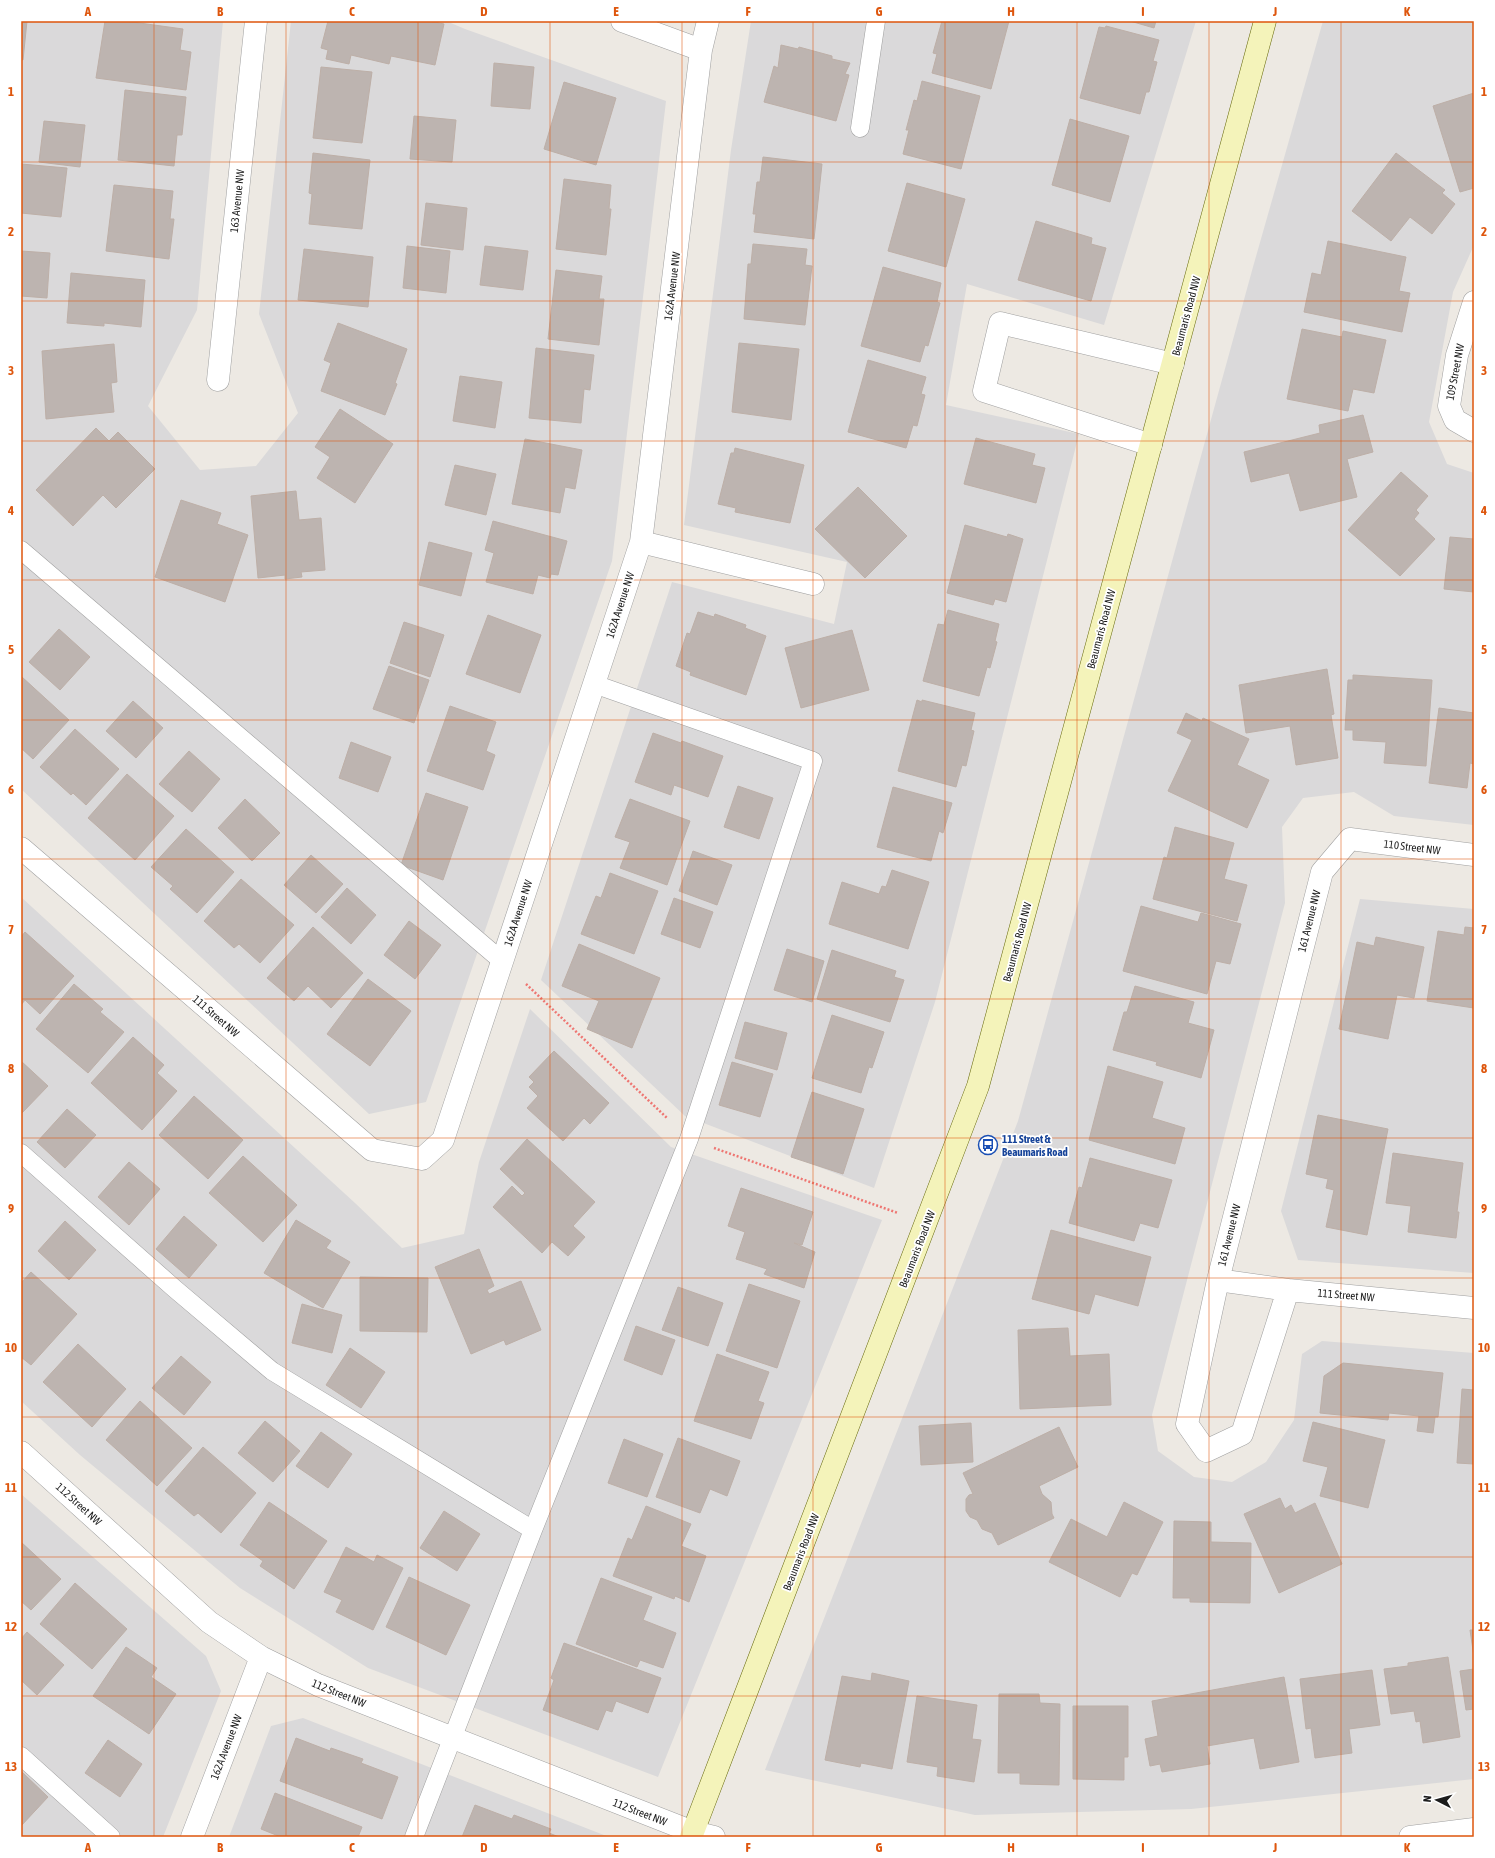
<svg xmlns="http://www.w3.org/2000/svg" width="1495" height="1858" font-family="'Asap Condensed',sans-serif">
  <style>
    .residential { fill: #dad9da }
    .building { fill: #bdb4b0; stroke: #bdafa7 }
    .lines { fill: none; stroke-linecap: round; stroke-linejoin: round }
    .lane-casing { stroke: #a0a0a0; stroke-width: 19 }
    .street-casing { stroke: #a0a0a0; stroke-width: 23 }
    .secondary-casing { stroke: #676a0d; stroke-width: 23 }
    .path { stroke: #ee7672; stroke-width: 2.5; stroke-dasharray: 2 2; stroke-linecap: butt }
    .lane { stroke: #fff; stroke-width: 18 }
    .street { stroke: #fff; stroke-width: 22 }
    .secondary { stroke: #f4f3ba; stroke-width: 22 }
    .grid { fill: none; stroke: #de560d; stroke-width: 1; stroke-opacity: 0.55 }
    .labels { text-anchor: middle; stroke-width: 3.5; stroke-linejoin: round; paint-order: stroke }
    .street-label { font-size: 11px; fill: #1c1c1c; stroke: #fff }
    .transit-label { font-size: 11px; font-weight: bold; fill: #164399; stroke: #fff; text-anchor: start }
    .neatline { fill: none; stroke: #de560d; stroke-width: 1.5 }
    .grid-label { font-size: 13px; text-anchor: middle; font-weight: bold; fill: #de560d }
  </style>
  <rect width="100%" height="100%" fill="#ede9e3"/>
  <path class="residential" d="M21,21H223L197,310L148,406L200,470L256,466L298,413L259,314L291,21H446L465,29L666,101L612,561L426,1102L369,1114L21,789Z
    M751,21H1196L1104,325L967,284L946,405L1079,434L935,1002L874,1188L685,1116L541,980L672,582L834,624L847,562L684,525L731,150Z
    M1323,21H1474V245L1453,292L1429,422L1447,464L1474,473V825L1394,816L1354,792L1303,798L1282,827L1285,903L1152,1415L1158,1451L1194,1477L1232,1482L1266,1462L1294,1420L1302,1354L1322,1341L1474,1353V1779L1191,1809L975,1815L765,1770L1018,1121L1253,267Z
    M21,897L355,1203L402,1248L464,1234L479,1162L530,1009L671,1147L882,1220L658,1777L368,1668L240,1588L80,1455L21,1401Z
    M1360,899L1474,909V1273L1298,1260L1281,1211Z
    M21,1494L206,1656L221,1691L163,1837H21Z
    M303,1718L609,1837H229L271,1726Z"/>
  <path class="building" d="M21,21H27L23,60H21Z
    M105,21H125L183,29L180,50L191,52L186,90L96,78Z
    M328,21H430L444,24L435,65L391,56L389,64L351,55L349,64L326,59L328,50L321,48Z
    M942,21H1009L991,89L932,73L937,54L933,53Z
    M1130,21H1156L1154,28Z
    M1106,26L1159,40L1153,61L1157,62L1149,92H1146L1140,114L1080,98L1099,27L1105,28Z
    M781,45L798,49L799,47L832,56V59L850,63L845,74L849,75L836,121L764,102L774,66L778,68Z
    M494,63L534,67L530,109L491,106Z
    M321,67L372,72L362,143L313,138Z
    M922,81L980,96L961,169L903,154L909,130H906L914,100L917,101Z
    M564,82L616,98L596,165L544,149Z
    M125,90L186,97L182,135H177L174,166L118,160Z
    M1474,93V188L1460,192L1433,106Z
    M414,116L456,120L452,162L410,159Z
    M1070,119L1129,136L1110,202L1052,185Z
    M44,121L85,125L80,167L39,162Z
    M313,153L370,160L362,229L309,224L312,194L309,193Z
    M1396,153L1445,190L1442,193L1455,204L1432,234L1410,217L1391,241L1352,211Z
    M763,157L822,164L814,239L754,232L756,214H753L757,182H760Z
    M21,164L67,168L61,217L21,213Z
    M564,179L611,185L609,209H611L606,255L556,249Z
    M907,183L965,199L946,267L888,251Z
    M114,185L173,191L170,219H174L169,259L106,251Z
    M426,203L467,208L463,250L421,245Z
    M1036,221L1092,238L1091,244L1106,248L1091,301L1018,280Z
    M1328,241L1406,257L1399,291L1410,293L1402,332L1304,312L1312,273L1321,275Z
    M753,244L807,249L805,265L812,266L805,325L744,319L748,264H751Z
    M407,246L450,251L446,293L403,288Z
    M485,246L528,251L523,290L480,285Z
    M304,249L373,257L368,307L298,300Z
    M21,251L50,253L47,298L21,296Z
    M883,267L941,283L937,302L940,303L928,346L925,345L920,362L861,346Z
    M556,270L602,276L599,299H604L599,345L548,339Z
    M71,273L145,280L141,327L104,323V326L67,323Z
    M338,323L407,349L395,383L397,384L385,415L321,391L331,363L324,360Z
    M1302,329L1342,337L1343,331L1386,340L1374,393L1353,389L1348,411L1287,399Z
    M739,343L799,349L791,420L732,412Z
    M114,344L117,382L111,383L114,412L46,419L42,351Z
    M536,348L594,355L590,390L584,389L581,423L529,418Z
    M868,360L926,377L921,394L925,395L917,426L913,425L906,448L848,432Z
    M460,376L502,382L495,428L453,421Z
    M340,409L393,444L355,503L317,478L330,457L315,447Z
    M1363,415L1373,452L1347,459L1357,497L1300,511L1289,473L1251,482L1244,452L1320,433L1319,425Z
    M96,428L109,441L118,432L155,469L116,508L103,495L73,526L36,490Z
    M976,438L1035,454L1032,465L1045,468L1036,503L964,484Z
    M525,439L582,450L575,489L565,487L560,513L512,504Z
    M735,448L804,465L790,523L735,512L736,508L718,504L731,453H734Z
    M455,465L496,474L486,515L445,505Z
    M1401,472L1428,496L1416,510L1419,513L1414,519L1435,539L1400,576L1348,530Z
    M858,487L907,536L865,578L815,529Z
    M296,491L299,520L321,518L325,570L301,572L302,577L285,579V575L258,578L251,496Z
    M181,500L221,513L217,524L248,535L225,602L155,577Z
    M493,521L567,541L558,575L551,574L550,578L538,575L533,594L486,582L494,553L485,550Z
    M965,525L1007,537L1008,534L1023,539L1006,602L995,599L993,605L947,593Z
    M1450,537L1474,539V592L1444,589Z
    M429,542L472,553L461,596L419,585Z
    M948,610L999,624L995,641L997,642L990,668L987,667L979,696L923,681L938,624L944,625Z
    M698,612L714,617L715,614L746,625L745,628L766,636L746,695L690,675L691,672L676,666L687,633L690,634Z
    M488,615L541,635L520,693L466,674Z
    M404,622L444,635L430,677L390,663Z
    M59,629L90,657L60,690L29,662Z
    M852,630L869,690L801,708L785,648Z
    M389,666L429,680L414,723L373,709Z
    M1327,669L1334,714L1331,715L1338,758L1296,765L1290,726L1246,733L1239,685Z
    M1353,675L1432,680L1426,766L1384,763L1386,742L1353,740V730H1345L1348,680H1353Z
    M22,677L69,720L33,759L21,748Z
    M917,700L922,702V700L975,713L971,730L974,731L966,766L962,765L956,787L898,771Z
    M133,701L163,728L136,758L106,731Z
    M450,706L496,722L486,751L495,755L483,790L427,771Z
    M1439,708L1474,713V764L1470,763L1467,788L1429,783Z
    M1186,713L1202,721L1203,718L1249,739L1237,765L1269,780L1247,828L1168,791L1192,740L1177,733Z
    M75,729L119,769L86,805L73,793L71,795L40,767Z
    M653,733L681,743L682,741L723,756L708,797L674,785L671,795L635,782Z
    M351,742L391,757L378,792L339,778Z
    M189,751L220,779L192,812L159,784Z
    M127,774L174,816L135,860L88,818Z
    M738,786L773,798L759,839L724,827Z
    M893,787L952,803L943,833L939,831L931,861L877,847Z
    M426,793L468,807L443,880L401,865Z
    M245,799L280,833L252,861L218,828Z
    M630,799L690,821L667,885L620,868L630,842L615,837Z
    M1175,827L1234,843L1224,879L1247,885L1237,921L1153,899L1164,857L1167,858Z
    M186,829L234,872L197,913L170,889L173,886L151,867Z
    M693,851L732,865L717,905L679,891Z
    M311,855L343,884L316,913L284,885Z
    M892,870L929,882L908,949L829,924L842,882L879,894L882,886L886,887Z
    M610,873L658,891L634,954L581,934L596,896L601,898Z
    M241,879L294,925L260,963L239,944L234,948L204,921Z
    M347,888L376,915L351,944L321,917Z
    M674,898L713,912L700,948L661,934Z
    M1141,906L1198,922L1201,913L1241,924L1230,964L1216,961L1207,994L1123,971Z
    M409,921L441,945L415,979L384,955Z
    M313,927L363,973L331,1008L308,986L294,1001L267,978Z
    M1465,927L1474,928V1008L1427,1001L1438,931L1464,935Z
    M25,932L74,976L40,1014L25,1000L21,1005V937Z
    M1376,937L1424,947L1414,998L1397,995L1388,1039L1339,1029L1357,942L1374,946Z
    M579,944L660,978L632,1048L587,1029L599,1001L562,986Z
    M787,949L824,961L812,1002L774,990Z
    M832,950L896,971L894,977L904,980L890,1022L817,999Z
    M368,979L411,1011L370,1066L327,1034Z
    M74,984L103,1009L100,1012L124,1032L88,1073L36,1029Z
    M1135,986L1194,1002L1188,1023L1214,1030L1201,1078L1156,1065L1157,1062L1113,1050L1124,1012H1127Z
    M832,1015L884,1032L872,1068L869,1067L861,1093L812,1078Z
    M745,1022L787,1033L777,1070L735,1058Z
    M133,1037L164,1065L157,1073L177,1091L142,1130L91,1083Z
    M554,1051L609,1103L590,1124L584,1118L563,1141L527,1108L538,1096L529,1087L534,1082L529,1077Z
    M21,1061L48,1086L21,1114Z
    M732,1062L773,1074L760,1117L719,1105Z
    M1108,1066L1163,1082L1152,1118L1185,1128L1175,1164L1089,1140Z
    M812,1092L864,1109L843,1174L791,1157Z
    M194,1096L243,1140L208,1179L159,1135Z
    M67,1109L96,1135L65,1168L37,1142Z
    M1318,1115L1388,1129L1367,1235L1326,1227L1334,1190L1326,1188L1328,1179L1306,1174Z
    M527,1139L595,1202L573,1226L585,1237L568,1256L552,1242L542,1253L493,1207L512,1186L522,1196L525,1193L500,1169Z
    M1393,1153L1463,1163L1457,1212H1459L1456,1238L1408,1232L1411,1206L1386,1203Z
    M243,1156L297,1205L263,1242L209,1193Z
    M1090,1158L1172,1180L1158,1228L1140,1223L1134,1241L1069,1223L1079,1187L1082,1188Z
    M129,1162L160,1189L129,1225L98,1197Z
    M741,1188L813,1212L802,1245L794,1243L815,1252L804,1288L764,1274L767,1269L736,1259L745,1232L728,1226Z
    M184,1216L217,1245L189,1278L156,1249Z
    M296,1220L331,1241L326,1248L350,1262L323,1308L264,1273Z
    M65,1221L96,1250L69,1280L38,1251Z
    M1051,1230L1151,1257L1138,1306L1095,1294L1089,1314L1032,1299Z
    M479,1249L494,1286L487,1290L489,1294L521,1281L541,1330L506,1345L504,1340L471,1354L435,1267Z
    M31,1272L77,1314L31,1365L21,1357V1316L23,1313L21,1312V1283Z
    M360,1277L428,1278L427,1332L360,1331Z
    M749,1284L800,1301L777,1368L726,1351Z
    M678,1287L723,1303L708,1346L662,1330Z
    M302,1304L342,1315L332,1353L292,1343Z
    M636,1326L675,1340L662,1375L624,1360Z
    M1068,1328L1070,1356L1109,1354L1111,1405L1020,1409L1018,1330Z
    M78,1344L126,1389L92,1427L43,1382Z
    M350,1348L385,1372L361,1408L326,1385Z
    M717,1354L769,1372L758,1401L764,1403L751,1439L694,1421Z
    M181,1356L211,1382L184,1415L152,1388Z
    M1343,1363L1443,1373L1438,1417H1435L1433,1433L1417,1431L1419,1416L1389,1413L1388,1420L1320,1413L1324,1376Z
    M1462,1389L1474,1390V1464L1457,1463Z
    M140,1401L192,1448L157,1486L106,1440Z
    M265,1421L300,1451L273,1482L238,1453Z
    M1313,1422L1385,1440L1368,1508L1320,1496L1328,1467L1303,1461Z
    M971,1423L973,1462L921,1465L919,1426Z
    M1059,1427L1078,1467L1039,1486L1042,1494L1051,1502L1052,1514L1054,1518L998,1545L992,1533L982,1529L977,1520L970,1517L966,1511V1499L969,1495L973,1494L963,1473Z
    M321,1432L352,1454L328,1488L296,1466Z
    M678,1438L740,1461L727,1496L710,1489L700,1513L656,1497Z
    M624,1439L663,1454L647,1497L608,1483Z
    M203,1447L256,1493L221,1533L198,1513L194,1516L165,1491Z
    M1280,1498L1285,1509L1291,1505L1295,1513L1315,1503L1342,1564L1279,1593L1244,1514Z
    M269,1502L327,1541L294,1589L260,1566L263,1561L240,1545Z
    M1124,1502L1163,1522L1137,1575L1132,1573L1120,1597L1049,1562L1071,1519L1107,1537Z
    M646,1506L691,1524L681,1546L706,1556L689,1602L675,1596L674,1599L613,1576L628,1538L632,1540Z
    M444,1511L480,1534L457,1571L420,1548Z
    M1174,1521L1211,1522V1542L1251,1543L1250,1603L1190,1602V1598H1173Z
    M21,1542L61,1579L31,1610L21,1601Z
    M346,1547L374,1562L377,1555L403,1568L373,1630L336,1612L342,1600L324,1592Z
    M409,1577L470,1605L446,1655L386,1627Z
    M601,1578L652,1597L643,1620L676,1633L663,1668L640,1660L637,1667L576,1644Z
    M75,1583L127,1629L92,1669L40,1624Z
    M1470,1630H1474V1657Z
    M27,1632L64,1665L37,1695L21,1680V1639Z
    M564,1643L661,1678L648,1713L616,1701L612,1712L606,1710L598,1730L543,1710L554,1680L551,1678Z
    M126,1647L157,1668L151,1677L176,1694L149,1734L93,1696Z
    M1448,1657L1460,1737L1423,1743L1420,1721L1416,1722L1414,1711L1391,1714L1384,1669L1408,1666V1663Z
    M1474,1669V1709L1466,1710L1460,1671Z
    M1372,1670L1380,1725L1349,1729L1352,1753L1315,1758L1311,1728L1306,1729L1300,1679Z
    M872,1673L909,1681L892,1769L861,1763L860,1767L825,1760L842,1676L871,1681Z
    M1284,1677L1299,1762L1260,1769L1254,1738L1207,1746L1210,1764L1162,1772L1160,1764L1150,1766L1145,1739L1158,1736L1152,1701Z
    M999,1694H1039L1040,1703L1060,1704L1059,1785L1020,1784V1773H998Z
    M917,1696L977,1705L972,1739L981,1740L974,1782L937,1776L938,1767L907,1762Z
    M1073,1706H1128V1757H1124V1780L1073,1779Z
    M296,1738L330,1751L331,1748L363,1759L361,1763L398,1777L382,1819L280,1781Z
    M108,1740L142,1764L120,1797L85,1773Z
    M21,1771L48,1797L21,1826Z
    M275,1793L362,1827L358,1837H281L261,1829Z
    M475,1805L512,1819L514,1815L551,1829L549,1833L559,1837H462Z"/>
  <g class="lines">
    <defs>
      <path id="lane" d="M860,128L876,21
        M21,550L502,961
        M21,1153L175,1289L272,1371L533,1530
        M21,1756L111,1837
        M414,1837L533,1530L689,1139L813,761L594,684"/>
      <path id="street" d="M622,21L701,50
        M1474,302L1457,355L1449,406L1455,420L1474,431
        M218,380L256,21
        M1151,445L984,391L1000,323L1173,364
        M641,542L813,584
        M21,848L372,1150L422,1159L443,1140L641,542L701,50L708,21
        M1218,1280L1288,1290L1474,1308
        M1288,1290L1242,1434L1206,1451L1187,1424L1218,1280L1322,872L1350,839L1474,855
        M21,1452L209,1622L261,1657L318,1685L693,1832L714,1837
        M192,1837L261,1657
        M1410,1837L1474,1829"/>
      <path id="secondary" d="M691,1837L978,1086L1265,21"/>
    </defs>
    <use href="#lane" class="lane-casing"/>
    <use href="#street" class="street-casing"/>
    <use href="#secondary" class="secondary-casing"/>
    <path class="path" d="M526,984L667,1118
      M714,1148L898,1213"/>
    <use href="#lane" class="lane"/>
    <use href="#street" class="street"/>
    <use href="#secondary" class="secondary"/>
  </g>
  <path class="grid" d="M154,21V1837M286,21V1837M418,21V1837M550,21V1837M682,21V1837M813,21V1837M945,21V1837M1077,21V1837M1209,21V1837M1341,21V1837M21,162H1474M21,301H1474M21,441H1474M21,580H1474M21,720H1474M21,859H1474M21,999H1474M21,1138H1474M21,1278H1474M21,1417H1474M21,1557H1474M21,1696H1474"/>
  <defs>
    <symbol id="bus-ring" viewBox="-11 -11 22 22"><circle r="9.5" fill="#fff" stroke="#1a4fb4" stroke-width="1.5"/><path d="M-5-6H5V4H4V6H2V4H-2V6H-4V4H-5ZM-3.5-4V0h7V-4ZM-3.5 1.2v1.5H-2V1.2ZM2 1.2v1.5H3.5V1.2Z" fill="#1a4fb4"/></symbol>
  </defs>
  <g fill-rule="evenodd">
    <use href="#bus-ring" x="977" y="1134" width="22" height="22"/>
  </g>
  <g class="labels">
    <g class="street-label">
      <text transform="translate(237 201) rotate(-84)" y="4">163 Avenue NW</text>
      <text transform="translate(672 286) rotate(-83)" y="4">162A Avenue NW</text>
      <text transform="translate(1186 316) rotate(-75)" y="4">Beaumaris Road NW</text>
      <text transform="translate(1455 372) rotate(-79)" y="4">109 Street NW</text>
      <text transform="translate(620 605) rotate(-72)" y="4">162A Avenue NW</text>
      <text transform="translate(1101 629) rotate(-75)" y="4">Beaumaris Road NW</text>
      <text transform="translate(1412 847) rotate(7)" y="4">110 Street NW</text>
      <text transform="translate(518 913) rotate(-72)" y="4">162A Avenue NW</text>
      <text transform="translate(1309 921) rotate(-76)" y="4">161 Avenue NW</text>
      <text transform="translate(1017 942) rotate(-75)" y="4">Beaumaris Road NW</text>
      <text transform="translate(216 1016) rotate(41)" y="4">111 Street NW</text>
      <text transform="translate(1229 1235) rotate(-76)" y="4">161 Avenue NW</text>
      <text transform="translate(917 1249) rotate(-69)" y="4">Beaumaris Road NW</text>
      <text transform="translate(1346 1295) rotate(5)" y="4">111 Street NW</text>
      <text transform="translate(79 1504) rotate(42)" y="4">112 Street NW</text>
      <text transform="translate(801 1552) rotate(-69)" y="4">Beaumaris Road NW</text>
      <text transform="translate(339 1693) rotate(22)" y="4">112 Street NW</text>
      <text transform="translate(226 1747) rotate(-69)" y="4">162A Avenue NW</text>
      <text transform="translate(640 1812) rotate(21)" y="4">112 Street NW</text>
    </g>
    <g class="transit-label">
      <text x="1002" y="1143">111 Street &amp;<tspan x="1002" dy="13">Beaumaris Road</tspan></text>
    </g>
  </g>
  <rect width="1495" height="1858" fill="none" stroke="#ffffff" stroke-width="44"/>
  <g transform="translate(1437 1800) rotate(276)" stroke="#ffffff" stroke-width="3" paint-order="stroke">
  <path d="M0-3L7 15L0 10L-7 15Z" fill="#1c1c1c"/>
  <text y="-6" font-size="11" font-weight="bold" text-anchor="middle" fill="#1c1c1c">N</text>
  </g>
  <rect x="22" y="22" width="1451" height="1814" class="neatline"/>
  <g class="grid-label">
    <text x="88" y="16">A</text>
    <text x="220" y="16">B</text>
    <text x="352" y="16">C</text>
    <text x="484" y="16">D</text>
    <text x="616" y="16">E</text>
    <text x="748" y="16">F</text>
    <text x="879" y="16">G</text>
    <text x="1011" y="16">H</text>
    <text x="1143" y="16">I</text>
    <text x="1275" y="16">J</text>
    <text x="1407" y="16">K</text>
    <text x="11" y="96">1</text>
    <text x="1484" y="96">1</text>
    <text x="11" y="236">2</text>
    <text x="1484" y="236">2</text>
    <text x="11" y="375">3</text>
    <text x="1484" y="375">3</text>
    <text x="11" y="515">4</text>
    <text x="1484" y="515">4</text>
    <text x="11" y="654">5</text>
    <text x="1484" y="654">5</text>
    <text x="11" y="794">6</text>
    <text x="1484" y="794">6</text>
    <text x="11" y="934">7</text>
    <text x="1484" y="934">7</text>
    <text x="11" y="1073">8</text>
    <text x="1484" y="1073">8</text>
    <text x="11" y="1213">9</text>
    <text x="1484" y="1213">9</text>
    <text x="11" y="1352">10</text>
    <text x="1484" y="1352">10</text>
    <text x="11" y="1492">11</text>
    <text x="1484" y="1492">11</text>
    <text x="11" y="1631">12</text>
    <text x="1484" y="1631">12</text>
    <text x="11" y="1771">13</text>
    <text x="1484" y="1771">13</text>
    <text x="88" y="1852">A</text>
    <text x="220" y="1852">B</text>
    <text x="352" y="1852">C</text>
    <text x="484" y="1852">D</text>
    <text x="616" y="1852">E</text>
    <text x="748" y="1852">F</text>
    <text x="879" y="1852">G</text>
    <text x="1011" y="1852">H</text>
    <text x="1143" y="1852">I</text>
    <text x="1275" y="1852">J</text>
    <text x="1407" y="1852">K</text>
  </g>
</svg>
